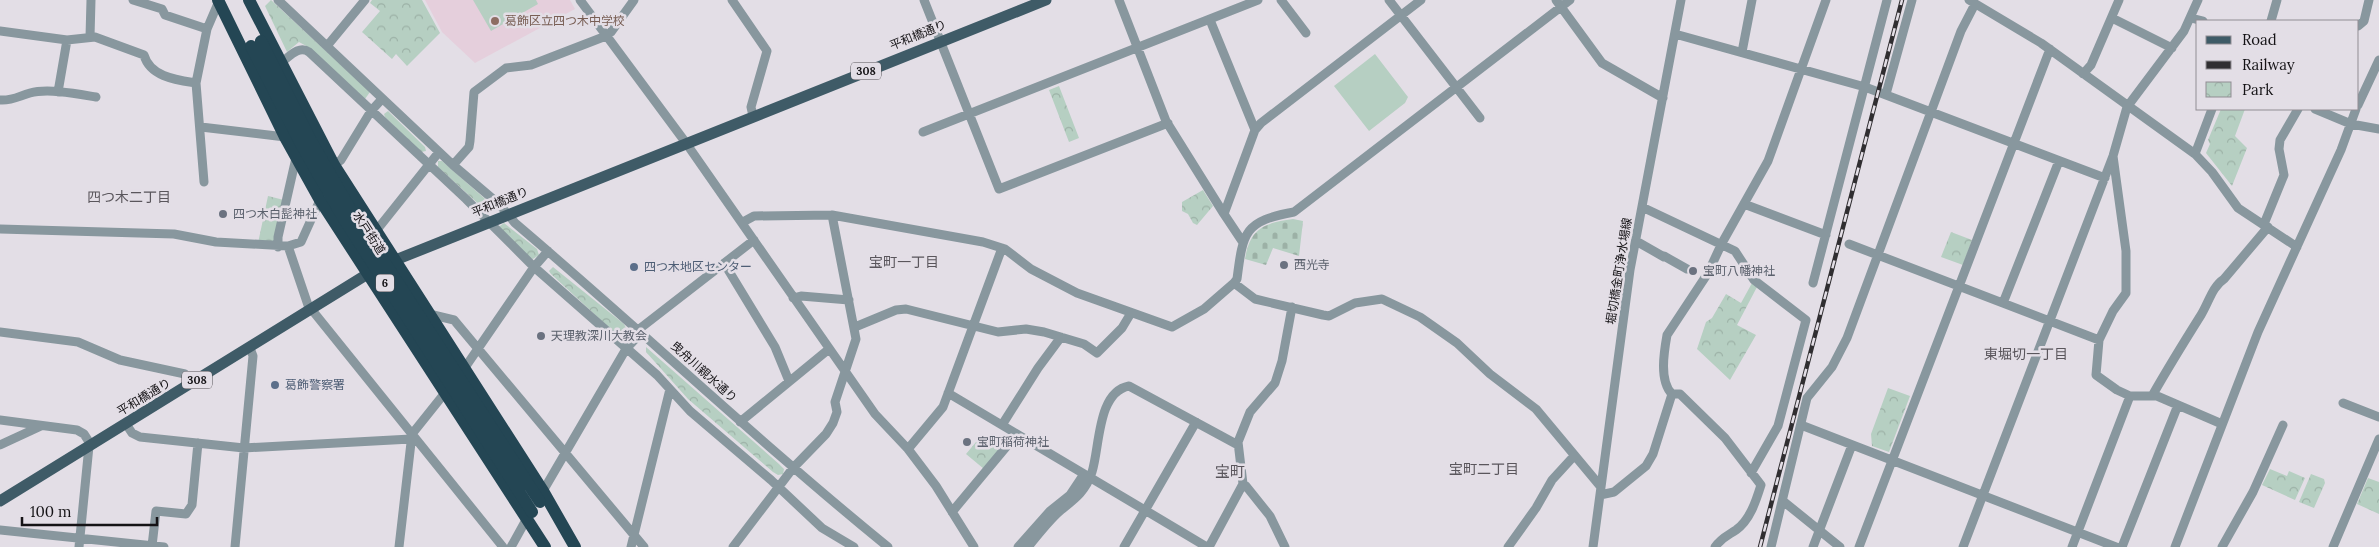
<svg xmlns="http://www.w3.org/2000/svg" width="2379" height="547" font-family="Lora,'Noto Sans JP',serif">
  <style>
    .education { fill: #e5cfdc }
    .cemetery { fill: url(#cemetery-stones) }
    .park { fill: url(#park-crowns) }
    .pitch { fill: #b6cfc2 }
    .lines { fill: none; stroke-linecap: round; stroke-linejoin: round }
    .minor { stroke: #88979e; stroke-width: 9 }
    .major { stroke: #3f5b67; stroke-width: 11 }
    .highway { stroke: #244654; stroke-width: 12 }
    .rail-casing { stroke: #302e31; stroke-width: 4.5 }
    .rail { stroke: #e3dee6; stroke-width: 2.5; stroke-dasharray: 8; stroke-linecap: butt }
    .highway-bridge { stroke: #244654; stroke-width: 12 }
    .education-dot { fill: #8d6e63; stroke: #e3dee6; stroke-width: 2 }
    .worship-dot { fill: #6b7280; stroke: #e3dee6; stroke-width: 2 }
    .service-dot { fill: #5c6f8a; stroke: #e3dee6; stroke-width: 2 }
    .labels { text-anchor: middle; stroke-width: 5; stroke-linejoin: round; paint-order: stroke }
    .shield { fill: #e3dee6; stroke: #535054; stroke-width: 1 }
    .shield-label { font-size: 11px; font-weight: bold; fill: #151316 }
    .education-label { font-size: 12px; fill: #785e54; stroke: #e3dee6; text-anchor: start }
    .street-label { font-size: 12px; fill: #151316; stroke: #e3dee6 }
    .worship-label { font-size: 12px; fill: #5b616d; stroke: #e3dee6; text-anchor: start }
    .service-label { font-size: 12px; fill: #4e5e75; stroke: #e3dee6; text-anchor: start }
    .neighbourhood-label { font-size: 14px; fill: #5a565c; stroke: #e3dee6 }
    .quarter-label { font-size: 15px; fill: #5a565c; stroke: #e3dee6 }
  </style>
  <defs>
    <pattern id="cemetery-stones" width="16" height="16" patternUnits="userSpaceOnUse" patternTransform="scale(1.25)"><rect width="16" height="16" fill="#b6cfc2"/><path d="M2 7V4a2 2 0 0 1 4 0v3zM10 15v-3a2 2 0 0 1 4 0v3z" fill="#9cb1a6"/></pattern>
    <pattern id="park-crowns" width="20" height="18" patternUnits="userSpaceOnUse" patternTransform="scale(1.25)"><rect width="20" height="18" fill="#b6cfc2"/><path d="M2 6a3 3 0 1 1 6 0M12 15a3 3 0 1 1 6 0" fill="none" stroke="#9cb1a6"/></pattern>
  </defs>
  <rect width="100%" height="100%" fill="#e3dee6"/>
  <path class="education" d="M425,0H570L575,9L475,63L442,32Z"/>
  <path class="cemetery" d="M1293,219L1303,221L1299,256L1273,248L1266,265L1245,259C1250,229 1263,223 1293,219Z"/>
  <path class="park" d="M271,0L370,92L365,99L310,48L299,42L287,52L265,6Z
    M372,0H422L440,33L407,66L396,54L392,59L362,32L380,11L370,3Z
    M1059,86L1079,138L1069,142L1049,90Z
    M2221,109H2245L2235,136L2247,148L2232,186L2206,153L2210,144L2208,140Z
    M388,111L425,147L426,151L421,152L385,117L384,114Z
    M438,161H442L492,205L484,209L438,167Z
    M1203,190L1213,206L1197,225L1193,223L1188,214L1182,211V202Z
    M268,196L284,200L274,244L258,243Z
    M504,223L537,249L539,255L533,259L530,258L497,228Z
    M1951,232L1972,240L1963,265L1941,257Z
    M553,267L624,324L626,328L622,334H616L551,274L549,271Z
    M1752,283L1757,287L1737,325L1756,335L1730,380L1697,349L1706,322L1712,318L1726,294L1741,303Z
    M646,347L779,464L784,469L783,474L778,475L773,472L688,399L646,352Z
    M1888,388L1910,396L1889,452L1872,446L1871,434Z
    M981,436L999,451L984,469L966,454Z
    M2270,469L2287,476L2289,471L2305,478L2295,500L2262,485Z
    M2311,474L2324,479L2325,483L2314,508L2299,502Z
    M2368,478L2379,482V514L2357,504Z"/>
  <path class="pitch" d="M473,0H536L538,4L491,31Z
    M1375,54L1408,97L1405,103L1369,131L1334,86Z"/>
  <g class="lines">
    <path class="minor" d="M133,0L162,9L165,15L207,29
      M278,0L453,165L500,205L515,223C640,329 760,443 888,547
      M580,0L686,143L875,414L908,449L936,486L974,547
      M732,0L767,51L751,107L753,116
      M924,0L999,189L1168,123
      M1119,0L1166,121L1224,214
      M1281,0L1306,33
      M1389,0L1480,118
      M1556,0L1602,63L1663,98
      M1969,0L2041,43L2195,154L2212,172L2238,208L2297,247
      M2112,18L2172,48
      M2191,18L2203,21
      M1210,20L1255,130
      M2271,21L2277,0
      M2358,26L2364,21L2369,0
      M0,31L67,40L95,37L144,55C150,77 177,80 196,83
      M1675,34L1865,87L2105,178
      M90,37L91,0
      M327,46L365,0
      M1742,52L1752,0
      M282,62C290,56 299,45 309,52L466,199L534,267L657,375L690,411L771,480L822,528L854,547
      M2083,74L2091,65L2119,0
      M58,92L67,40
      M1886,94L1912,0
      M0,100C12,101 19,96 30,93C48,88 78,94 96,97
      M2358,105L2379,60
      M2315,109L2351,124L2379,129
      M201,127L285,137
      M923,132L1258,0
      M2195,154L2212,109
      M2113,156L2126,251V293L2113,311L2099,340L2096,375L2117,390L2130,396H2157L2222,424
      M334,165L341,160L371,111L382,99
      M453,165L469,147L470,141L474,92L506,68L531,65L606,36L611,32L634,0
      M204,182L196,83L207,29L219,1
      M1744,204L1826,235
      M1642,207L1735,251L1754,280L1806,320L1778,426L1751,473
      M743,222L754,216L832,215L983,242L1005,249L1031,269L1077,293L1172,327L1204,309L1234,283L1237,279C1243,232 1244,221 1294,212L1570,0
      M2264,224L2284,175L2279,149L2280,140L2298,109
      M0,229L174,234L216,242L288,246
      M376,231L439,152
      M1242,241L1224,214L1255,130L1261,123L1421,0
      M1636,241L1664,257
      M1849,244L2099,340
      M278,247V237L296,158
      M1664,256L1687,269
      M724,263L775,347L789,381
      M1234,283L1255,299L1323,315L1329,316L1355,303L1382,299L1420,317L1457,343L1490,374L1536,409L1601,487
      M1813,283L1887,0
      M793,298L801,296L849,300
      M2003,303L2059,161
      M312,310L503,547
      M310,311L288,246L301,242L320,200
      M429,314L454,320L644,547
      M855,327L896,310L906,309L998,332L1026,329L1044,332L1084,344L1097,353L1122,328L1131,313
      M638,330L754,240
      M0,332L78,342L120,360L185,374L192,384
      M464,369L534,267L548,251
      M948,393L1207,547
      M1672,394C1659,381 1664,352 1667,335L1708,273L1722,243L1768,161L1826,0
      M2152,396C2168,368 2184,342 2201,315C2209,302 2212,287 2224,279L2268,227
      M2343,403L2379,417
      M0,420L77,430L84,434L91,445
      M740,422L829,349
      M126,424L132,433L140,437L244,448L411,439
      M1002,425L1038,368L1061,337
      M1801,425L2116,547
      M0,445L41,426
      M908,449L943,407L1002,248
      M543,491L626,349L641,333
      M1600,495L1614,492L1646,466L1653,454L1672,394H1680L1725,438L1761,485C1756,501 1750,520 1736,530C1727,536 1721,538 1715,547
      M1783,501L1840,547
      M952,512L1017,434
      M0,530L164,547
      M152,546L156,511L186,514L192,505L198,443
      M79,547L89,446
      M235,547L253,356L250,348
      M399,547L412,434L444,394
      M511,547L526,520
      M631,547L670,389
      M733,547L793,468L826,434L833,423L837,412L835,402L856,339L832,215
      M1018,547L1050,511L1070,495L1084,474
      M1028,547C1038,535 1049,520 1061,510C1075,499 1086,491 1092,472C1100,447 1097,392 1129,386L1238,445
      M1124,547L1196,422
      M1209,547L1243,484
      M1285,547L1270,516L1246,486L1243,484L1238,442L1250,412L1275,383L1282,361L1292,307
      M1508,547L1536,508L1552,480L1574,456
      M1593,547L1630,270L1681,0
      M1771,547L1807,398L1832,367L1847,338L1961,31L1975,4
      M1813,547L1852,445
      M1859,547L2050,49
      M1963,547L2113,156L2127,107L2184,31L2198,0
      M2072,547L2130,396
      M2122,547L2178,405
      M2175,547L2258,332L2341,150L2356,109
      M2222,547L2253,492L2283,425
      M2333,547L2379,439"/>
    <path class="major" d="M388,263L1046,0
      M0,501L374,270"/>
    <path class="highway" d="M218,0L285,137L320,200L545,547
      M249,0L334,165L543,491L575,547"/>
    <defs>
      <path id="rail" d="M1760,547L1902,0"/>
    </defs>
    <use href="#rail" class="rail-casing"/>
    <use href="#rail" class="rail"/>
    <path class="highway-bridge" d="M261,41L311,141L352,212L540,502
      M251,46L302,146L344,219L532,512"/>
  </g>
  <circle class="education-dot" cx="495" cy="21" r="5"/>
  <g class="worship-dot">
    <circle cx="223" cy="214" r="5"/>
    <circle cx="1284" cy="265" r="5"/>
    <circle cx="1693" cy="271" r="5"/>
    <circle cx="541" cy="336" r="5"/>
    <circle cx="967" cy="442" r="5"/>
  </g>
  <g class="service-dot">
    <circle cx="634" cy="267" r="5"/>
    <circle cx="275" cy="385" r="5"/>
  </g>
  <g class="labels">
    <g class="shield">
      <rect x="851" y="62.5" width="30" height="17" rx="4"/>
      <rect x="376" y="274.5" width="18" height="17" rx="4"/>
      <rect x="182" y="371.5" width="30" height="17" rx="4"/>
    </g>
    <g class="shield-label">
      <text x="866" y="75">308</text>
      <text x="385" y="287">6</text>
      <text x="197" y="384">308</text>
    </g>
    <g class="education-label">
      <text x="505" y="25">葛飾区立四つ木中学校</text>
    </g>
    <g class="street-label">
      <text transform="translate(918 35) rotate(-22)" y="4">平和橋通り</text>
      <text transform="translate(500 202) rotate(-22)" y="4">平和橋通り</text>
      <text transform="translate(369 233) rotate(57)" y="4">水戸街道</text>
      <text transform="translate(1619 271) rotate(-81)" y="4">堀切橋金町浄水場線</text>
      <text transform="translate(704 372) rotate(42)" y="4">曳舟川親水通り</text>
      <text transform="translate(144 397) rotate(-31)" y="4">平和橋通り</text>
    </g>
    <g class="worship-label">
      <text x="233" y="218">四つ木白髭神社</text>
      <text x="1294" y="269">西光寺</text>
      <text x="1703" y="275">宝町八幡神社</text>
      <text x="551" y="340">天理教深川大教会</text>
      <text x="977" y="446">宝町稲荷神社</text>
    </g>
    <g class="service-label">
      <text x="644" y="271">四つ木地区センター</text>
      <text x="285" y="389">葛飾警察署</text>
    </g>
    <g class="neighbourhood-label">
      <text x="129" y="202">四つ木二丁目</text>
      <text x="904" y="267">宝町一丁目</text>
      <text x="2026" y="359">東堀切一丁目</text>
      <text x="1484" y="474">宝町二丁目</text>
    </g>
    <g class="quarter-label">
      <text x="1230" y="477">宝町</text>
    </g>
  </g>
  <rect x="2196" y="20" width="162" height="90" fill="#e3dee6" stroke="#918d93"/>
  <rect x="2206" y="36" width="25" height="8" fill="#3f5b67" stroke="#918d93"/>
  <text x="2242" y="45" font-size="15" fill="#151316">Road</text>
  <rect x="2206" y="61" width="25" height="8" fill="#302e31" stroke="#918d93"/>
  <text x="2242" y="70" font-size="15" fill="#151316">Railway</text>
  <rect x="2206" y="82" width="25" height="15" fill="url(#park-crowns)" stroke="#918d93"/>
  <text x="2242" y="95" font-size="15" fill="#151316">Park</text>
  <path d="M22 517v8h135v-8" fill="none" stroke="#151316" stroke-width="2.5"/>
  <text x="30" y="517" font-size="15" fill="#151316" stroke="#e3dee6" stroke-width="4" paint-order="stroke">100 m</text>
</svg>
